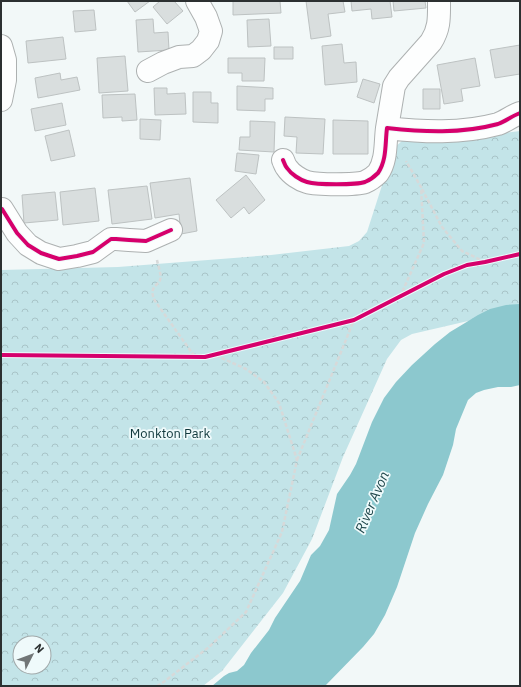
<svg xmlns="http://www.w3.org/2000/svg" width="521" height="687" font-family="'IBM Plex Sans',sans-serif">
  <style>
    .park { fill: url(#park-crowns); fill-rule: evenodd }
    .water { fill: #8cc8ce }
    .building { fill: #d9dede; stroke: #bdc2c2 }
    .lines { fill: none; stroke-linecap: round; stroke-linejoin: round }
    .street-casing { stroke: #adb1b1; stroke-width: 24 }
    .path { stroke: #d7d9d9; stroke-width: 2.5; stroke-dasharray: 4 2; stroke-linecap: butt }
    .street { stroke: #fdfefe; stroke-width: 22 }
    .cycleway-casing { stroke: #effafb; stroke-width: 6 }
    .cycleway { stroke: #d6006c; stroke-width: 4 }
    .labels { text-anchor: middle; stroke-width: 3.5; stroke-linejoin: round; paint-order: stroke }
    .park-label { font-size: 13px; fill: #10383c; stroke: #effafb }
    .water-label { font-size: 14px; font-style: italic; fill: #22494d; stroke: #effafb }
  </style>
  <defs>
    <pattern id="park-crowns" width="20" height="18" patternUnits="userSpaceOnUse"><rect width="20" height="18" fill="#c3e4e8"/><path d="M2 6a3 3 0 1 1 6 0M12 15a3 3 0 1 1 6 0" fill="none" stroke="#a8c4c7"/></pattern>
  </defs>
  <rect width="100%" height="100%" fill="#f2f8f8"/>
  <path class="park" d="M520,131V313L494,315L412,334L401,340L387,359L343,457L312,539L283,593L222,671L203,686H1V270L118,267L271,255L349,246L359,241L367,232L394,148L403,140L488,135ZM20,643H44V667H20Z"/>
  <path class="water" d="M520,304V385L511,387H498L484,390L476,393L468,400L456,429L453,445L443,475L428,504L415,533L397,587L385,615L374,634L363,647L325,686H212L224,676L229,673L237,671L244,665L251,653L269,630L275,618L300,581L311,555L320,546L329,530L337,494L350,475L356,464L372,422L384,398L396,382L412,365L435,344L450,332L465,323L478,315L490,309L506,305Z"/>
  <path class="building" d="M127,1H150L135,12Z
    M160,1H174L183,11L167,24L153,7Z
    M233,1H280L281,13L233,15Z
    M306,1H343L345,12L328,14L331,36L311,39Z
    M351,1H390L392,17L372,19L371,9L352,11Z
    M393,1H425L426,8L394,11Z
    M94,10L96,30L75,32L73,11Z
    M153,19L154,33L168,32L169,50L138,52L136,20Z
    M269,19L271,46L248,47L247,20Z
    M63,37L66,59L28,63L26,41Z
    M342,44L344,63L356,62L357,82L325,85L322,46Z
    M520,45V74L495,78L490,50Z
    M274,47H293V59H274Z
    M125,56L128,91L99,93L97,58Z
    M228,58H265L264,81H242V73H228Z
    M475,58L480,86L461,89L463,101L444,104L437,65Z
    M60,73L61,80L77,77L80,90L38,98L35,78Z
    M363,79L380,84L374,103L357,97Z
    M237,86L273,88V99H265V111L237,110Z
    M154,88H167V94L185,93L186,114L155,115Z
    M423,89H440V109H423Z
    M193,92H211V103H218V123L193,122Z
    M135,94L137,120L122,121V117L103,118L102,95Z
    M62,103L66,125L35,131L31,109Z
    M285,117L325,119L323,154L296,153L297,137L284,136Z
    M140,119L161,120L160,140L140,139Z
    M333,120L368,121V154H333Z
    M250,121L275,122L274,152L239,150L240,137H250Z
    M69,130L75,156L51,161L45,136Z
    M237,153L259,155L256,174L235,171Z
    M246,175L265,200L249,214L244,207L231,218L216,200Z
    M190,178L197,231L181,234L179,214L155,218L150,183Z
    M147,186L152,219L112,224L108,190Z
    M95,188L99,221L63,225L60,192Z
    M55,192L58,220L24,223L22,195Z"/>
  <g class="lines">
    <defs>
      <path id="street" d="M1,46L5,60V80L1,100
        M148,71L163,63L179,57L193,56L201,50L208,41L211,31L206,17L197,1
        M387,128L394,86L399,78L431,42C440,28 439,17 439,1
        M283,160C284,162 285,166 287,168C291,174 300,180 307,182C317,185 356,185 365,182C370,180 374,177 378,173C387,160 385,143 387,128C423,132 461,134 498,124C506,121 512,116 520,113
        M2,209L17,233L28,245L41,253L59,259L77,256L93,252L111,239H116L129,240L146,241L171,230"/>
    </defs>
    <use href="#street" class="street-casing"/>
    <path class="path" d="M422,189L442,227L462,251L485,262
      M157,260C158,266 162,275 160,280C159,283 158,283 156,285C151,290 152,295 155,301L195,357
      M400,297L424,243L421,187L406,161
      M297,460L354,320
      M157,686L161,684L209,647L246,612L282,532L297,460L279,403L264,382L246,369L215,355L205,357"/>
    <use href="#street" class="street"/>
    <defs>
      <path id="cycleway" d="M283,160C284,162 285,166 287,168C291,174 300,180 307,182C317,185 356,185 365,182C370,180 374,177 378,173C387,160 385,143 387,128C423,132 461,134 498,124C506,121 512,116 520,113
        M2,209L17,233L28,245L41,253L59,259L77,256L93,252L111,239H116L129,240L146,241L171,230
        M1,355L205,357L354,320L444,274L467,265L485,262L520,254"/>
    </defs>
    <use href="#cycleway" class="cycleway-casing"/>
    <use href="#cycleway" class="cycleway"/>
  </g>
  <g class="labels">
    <g class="park-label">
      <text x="170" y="438">Monkton Park</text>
    </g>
    <g class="water-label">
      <text transform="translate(372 502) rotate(-67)" y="5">River Avon</text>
    </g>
  </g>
  <rect width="521" height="687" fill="none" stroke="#2c3031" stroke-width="4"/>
  <g transform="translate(32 655) rotate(48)"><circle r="19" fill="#effafb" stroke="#a1a9aa"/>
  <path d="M0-3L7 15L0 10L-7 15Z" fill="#717677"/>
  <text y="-6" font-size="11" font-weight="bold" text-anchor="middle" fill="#2c3031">N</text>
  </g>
</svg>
